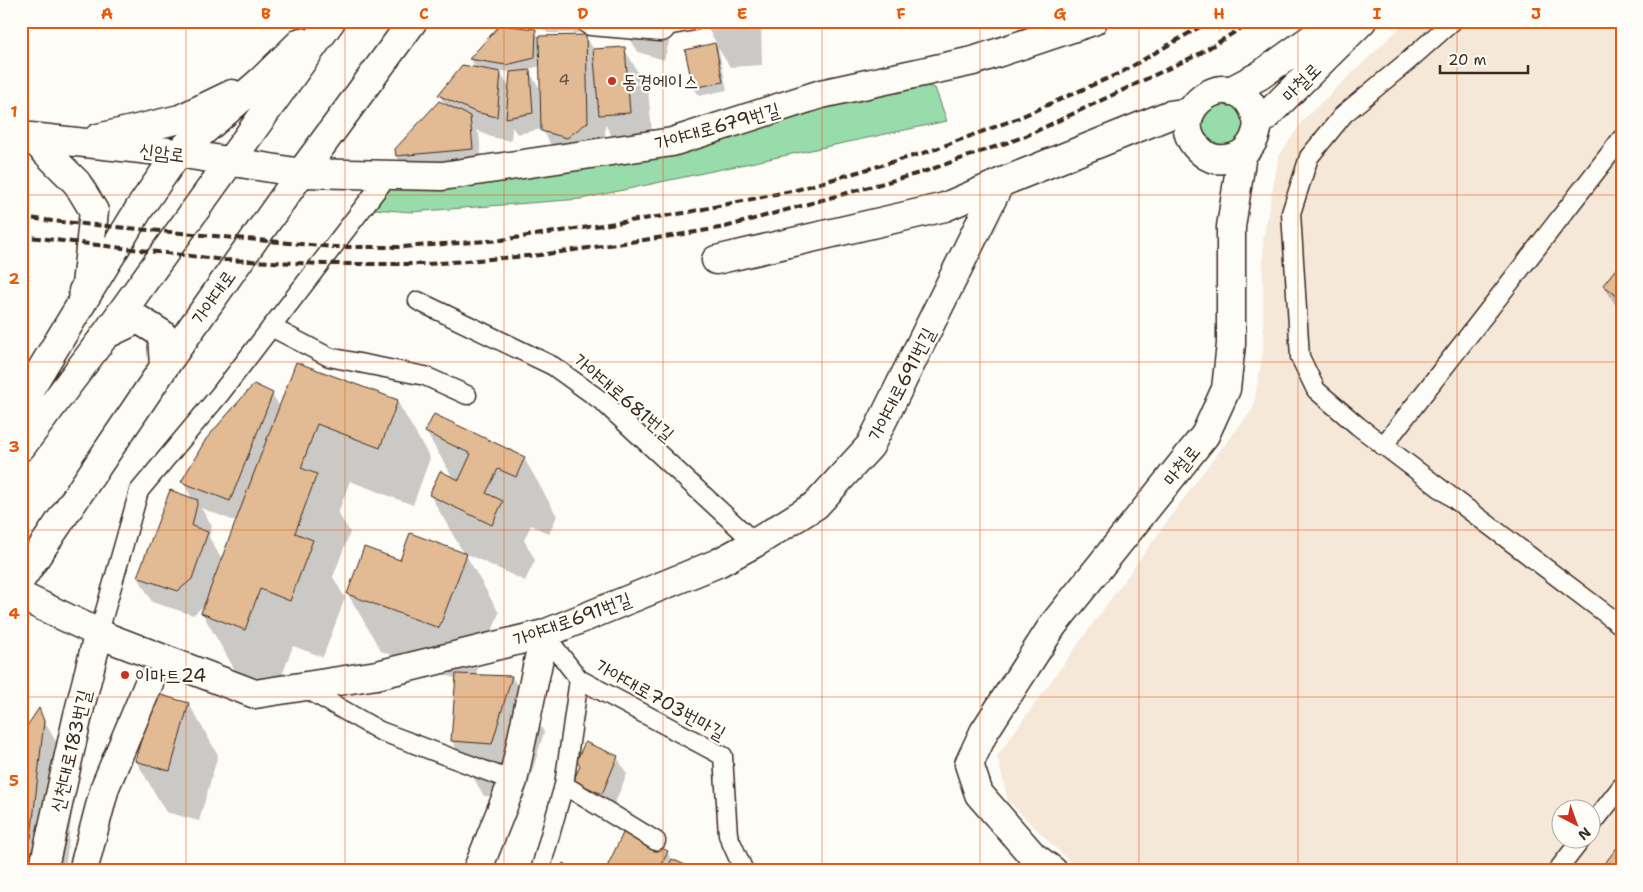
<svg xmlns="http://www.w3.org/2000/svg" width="1643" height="892" font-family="'Shantell Sans','Poor Story',sans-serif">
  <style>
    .built { fill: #f5e8d9; fill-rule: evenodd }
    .green { fill: #97dcaa; stroke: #698364 }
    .shadow { fill: #0003; fill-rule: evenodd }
    .building { fill: #e2ba93; stroke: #3b2a1e }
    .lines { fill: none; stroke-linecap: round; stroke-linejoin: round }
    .service-casing { stroke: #3b2a1e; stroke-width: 21 }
    .minor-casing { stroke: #3b2a1e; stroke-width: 31 }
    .secondary-casing { stroke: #3b2a1e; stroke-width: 31 }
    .service { stroke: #fdfcf7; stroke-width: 18 }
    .minor { stroke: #fdfcf7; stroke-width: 28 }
    .secondary { stroke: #fdfcf7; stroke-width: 28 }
    .rail { stroke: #3b2a1e; stroke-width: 4; stroke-dasharray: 8 4; stroke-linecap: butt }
    .grid { fill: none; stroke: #e8590c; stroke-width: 1; stroke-opacity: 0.55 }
    .poi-dot { fill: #c8321e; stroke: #fdfcf7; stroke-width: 2 }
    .labels { text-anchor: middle; stroke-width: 4.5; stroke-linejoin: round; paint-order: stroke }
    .number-label { font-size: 16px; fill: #654e3b }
    .poi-label { font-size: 19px; fill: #3b2a1e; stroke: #fdfcf7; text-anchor: start }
    .street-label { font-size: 19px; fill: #3b2a1e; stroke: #fdfcf7 }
    .neatline { fill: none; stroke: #e8590c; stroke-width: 2 }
    .grid-label { font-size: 16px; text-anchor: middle; font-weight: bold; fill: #e8590c }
  </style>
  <rect width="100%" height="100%" fill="#fdfcf7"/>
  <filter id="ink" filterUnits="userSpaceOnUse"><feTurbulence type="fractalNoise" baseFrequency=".02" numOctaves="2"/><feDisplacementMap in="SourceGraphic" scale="10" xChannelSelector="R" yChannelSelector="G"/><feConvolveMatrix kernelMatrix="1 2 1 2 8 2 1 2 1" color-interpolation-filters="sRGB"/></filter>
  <g filter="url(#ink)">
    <path class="built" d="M1407,21H1622V871H1079L1008,801L997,756L1203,472L1253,409L1263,352V240L1279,156L1304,119ZM1560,810H1590V840H1560Z"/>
    <path class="green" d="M893,79L935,88L947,121L581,199L411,212L375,209L389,174L672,142Z
      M1229,101L1249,122L1235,148L1207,144L1199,120L1203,112Z"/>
    <path class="shadow" d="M536,21H675L664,60L638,52L622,25L619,33H548L539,26Z
      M703,21H761L762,65L730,67L718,48L727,90L699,96L694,88L686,50L717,44Z
      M501,26L535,30L539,37L586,36L594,50L624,48L648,90L654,155L624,157L605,124L606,153L586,169L561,162L542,129L517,134L512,127L511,141L491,137L476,130L479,134L482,166L407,173L397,156L396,150L445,105L439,95L476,69L471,59ZM541,66V91L528,69ZM499,71L512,72L510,89Z
      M1622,263V316L1604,286Z
      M272,394L280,407L397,401L430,458L413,505L350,481L338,513L350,532L333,577L345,598L323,657L293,646L278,686L235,670L202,613L206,604L193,615L152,602L138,577L193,500L183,482ZM201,508L237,522L222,560L209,537L212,526Z
      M426,432L524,458L557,516L549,534L531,525L524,540L535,560L525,581L463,552L430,495L453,478Z
      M466,555L499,613L475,676L512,677L544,732L524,799L484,796L452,741L457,679L381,651L348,594L401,562Z
      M189,704L218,755L199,821L166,812L136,761Z
      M39,711L76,778L65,871H21V737Z
      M617,757L627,774L612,810L574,781Z
      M667,852L672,860L694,871H606Z"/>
    <path class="building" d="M500,25L536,29L535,58L506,65L469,59Z
      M586,35L588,122L567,138L541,131L539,36Z
      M715,43L723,82L693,88L685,50Z
      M625,47L630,113L599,115L593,49Z
      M462,65L501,72L497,117L475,112L438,95Z
      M530,70L533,113L506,118L510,72Z
      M439,101L470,116L473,149L396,156L395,149Z
      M1622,261V300L1603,285Z
      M296,362L398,400L380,448L317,424L301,468L317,474L295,533L313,540L290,601L260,589L245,630L201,613Z
      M254,384L273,393L230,501L181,482L206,439Z
      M434,414L525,457L516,477L498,469L486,493L503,501L492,525L429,495L440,471L459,480L471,454L425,432Z
      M170,490L198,500L192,526L208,532L192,579L178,591L137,577Z
      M410,533L467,554L439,628L347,594L364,547L400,560Z
      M456,674L512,676L492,744L451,741Z
      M154,693L189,703L170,771L135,761Z
      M39,708L44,721L31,838L21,851V735Z
      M585,742L618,756L602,794L573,781L580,766L577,760Z
      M624,831L668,851L659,871H605Z
      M1622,841V871H1599Z
      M672,859L696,870L695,871H666Z
      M563,863L575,871H558Z"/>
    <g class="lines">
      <defs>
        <path id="service" d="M1453,21L1408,61L1344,114L1309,157L1291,213L1300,357L1316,390L1358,426L1622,626
          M661,27L694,21
          M418,301L553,366L603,402L755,543
          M271,327L329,357L425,376L467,395
          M1383,446L1622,138
          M99,632L139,491L220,394L389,174
          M544,634L579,679L723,756L728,835L744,871
          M303,687L380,731L513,781
          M564,785L656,841
          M1590,827L1622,786
          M540,871L564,785L579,679
          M1557,871L1581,840"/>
        <path id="minor" d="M591,21L661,27
          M1242,154C1229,160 1215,163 1203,153C1152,113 1243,50 1258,124
          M301,173L442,176L672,142L821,94L973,61L1093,21
          M716,260L945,207L1000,183
          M21,596L109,638L255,694L377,675L544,634L718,563L755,543L816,505L870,446L1000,183L1169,115L1190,112
          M43,871L78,715L99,632
          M83,871L105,787L149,683
          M477,871L513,781L544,634"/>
        <path id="secondary" d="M1230,91L1259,76L1336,21
          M21,136L178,153L301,173
          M31,137L77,183L94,211L86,285L83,291
          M98,138L180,119L232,94
          M107,334L138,319L162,334L164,367
          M21,403L139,209L178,153L261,81L301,42
          M21,447L106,334L331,21
          M21,579L164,367L301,173L413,21
          M1053,871L1033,856L979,794L969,764L984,732L1053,625L1205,435L1226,389L1231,344V227L1242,154C1252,145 1256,138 1258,124L1362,21"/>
      </defs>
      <use href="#service" class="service-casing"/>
      <use href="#minor" class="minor-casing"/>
      <use href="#secondary" class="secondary-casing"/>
      <use href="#service" class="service"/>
      <use href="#minor" class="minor"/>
      <use href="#secondary" class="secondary"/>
      <path class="rail" d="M21,217L52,221L333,247H402L501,240L684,213L796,190L930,151L1016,119L1122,72L1210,21
        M21,236L225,260L323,264H428L540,255L678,235L725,227L923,172L1026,136L1199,54L1253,21"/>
    </g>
  </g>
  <path class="grid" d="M186,21V871M345,21V871M504,21V871M663,21V871M822,21V871M980,21V871M1139,21V871M1298,21V871M1457,21V871M21,195H1622M21,362H1622M21,530H1622M21,697H1622"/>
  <g class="poi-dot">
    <circle cx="612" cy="81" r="5"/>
    <circle cx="125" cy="675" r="5"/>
  </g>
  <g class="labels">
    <g class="number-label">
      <text x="564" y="85">4</text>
    </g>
    <g class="poi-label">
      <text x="622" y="88">동경에이스</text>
      <text x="135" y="682">이마트24</text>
    </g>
    <g class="street-label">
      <text transform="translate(1301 82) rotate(-45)" y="7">마철로</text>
      <text transform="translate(717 126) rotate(-16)" y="7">가야대로679번길</text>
      <text transform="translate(162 152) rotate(7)" y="7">신암로</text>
      <text transform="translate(213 297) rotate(-55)" y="7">가야대로</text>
      <text transform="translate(901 384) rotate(-63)" y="7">가야대로691번길</text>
      <text transform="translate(624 397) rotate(40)" y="7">가야대로681번길</text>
      <text transform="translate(1181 465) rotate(-51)" y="7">마철로</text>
      <text transform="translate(572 619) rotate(-20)" y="7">가야대로691번길</text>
      <text transform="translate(661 699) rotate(29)" y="7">가야대로703번마길</text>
      <text transform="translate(70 751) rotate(-77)" y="7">신천대로183번길</text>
    </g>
  </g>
  <rect width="1643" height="892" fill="none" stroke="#fdfcf7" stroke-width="55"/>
  <g transform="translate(1576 824) rotate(139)"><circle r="24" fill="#fdfcf7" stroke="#afa8a0"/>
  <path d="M0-4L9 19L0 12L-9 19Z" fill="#c8321e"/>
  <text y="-8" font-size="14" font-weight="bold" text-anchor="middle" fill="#3b2a1e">N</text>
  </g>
  <path d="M1440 65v8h88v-8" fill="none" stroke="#3b2a1e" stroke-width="2.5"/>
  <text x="1448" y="65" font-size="15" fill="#3b2a1e" stroke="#fdfcf7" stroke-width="4" paint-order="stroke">20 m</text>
  <rect x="28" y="28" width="1588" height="836" class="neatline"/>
  <g class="grid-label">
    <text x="107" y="19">A</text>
    <text x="266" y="19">B</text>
    <text x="424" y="19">C</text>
    <text x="583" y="19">D</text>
    <text x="742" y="19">E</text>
    <text x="901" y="19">F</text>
    <text x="1060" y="19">G</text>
    <text x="1219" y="19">H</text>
    <text x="1377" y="19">I</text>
    <text x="1536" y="19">J</text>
    <text x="14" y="117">1</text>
    <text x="14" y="284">2</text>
    <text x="14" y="452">3</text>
    <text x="14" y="619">4</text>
    <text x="14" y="786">5</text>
  </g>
</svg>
